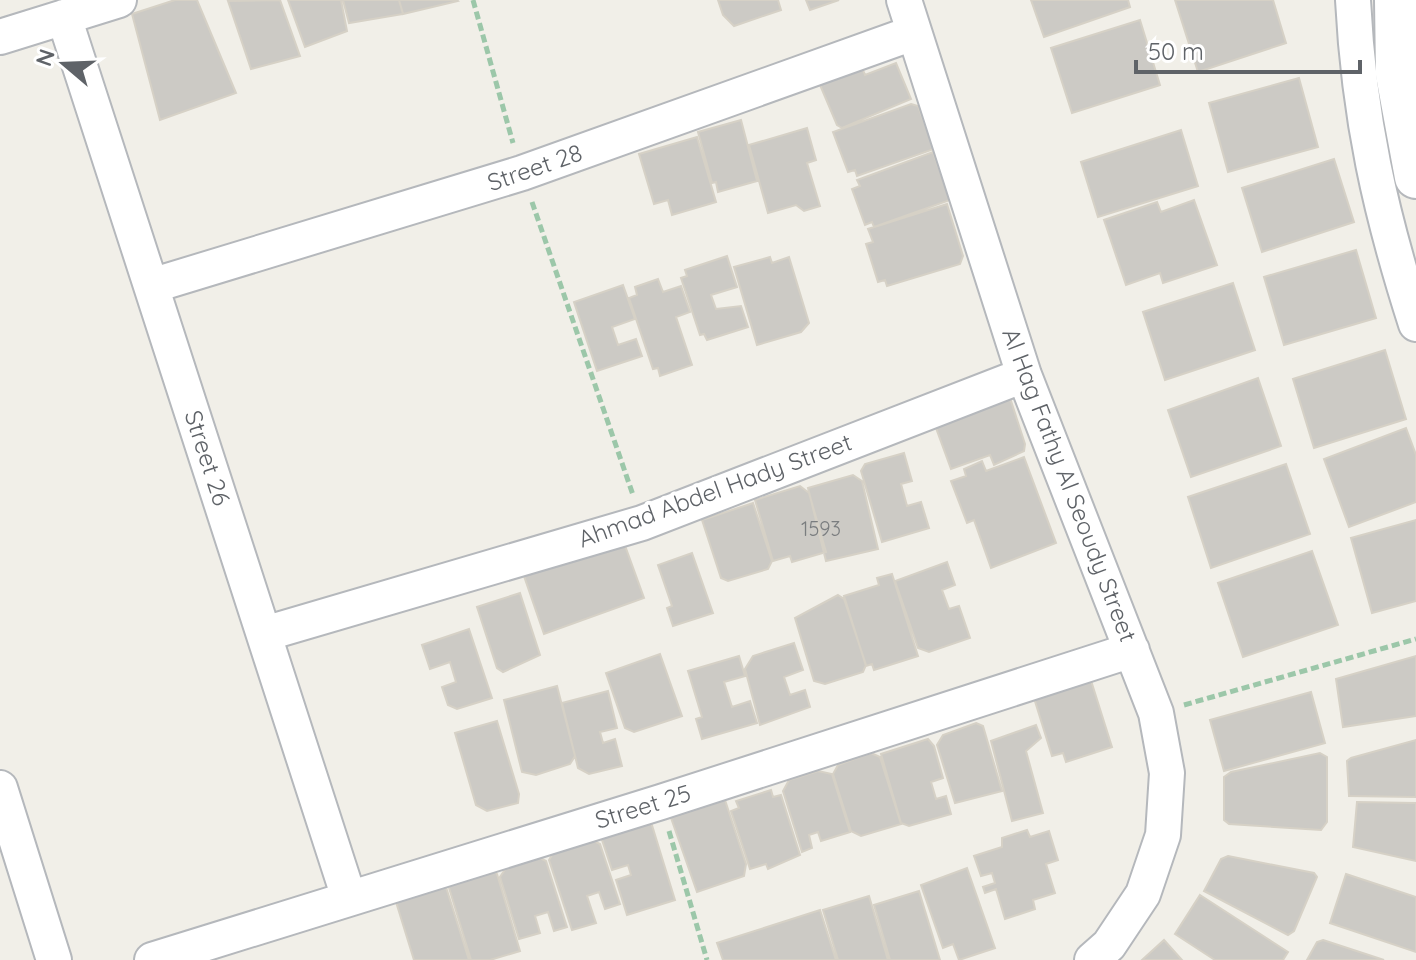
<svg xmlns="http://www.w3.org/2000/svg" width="1416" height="960" font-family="Quicksand,sans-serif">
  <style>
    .building { fill: #cccac5; stroke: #d6d1c6; stroke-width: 2 }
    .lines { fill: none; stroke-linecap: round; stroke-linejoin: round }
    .minor-casing { stroke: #b5b8bc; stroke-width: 38 }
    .tertiary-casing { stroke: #b5b8bc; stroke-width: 46 }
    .path { stroke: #9cc7a9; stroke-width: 5; stroke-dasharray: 8 4; stroke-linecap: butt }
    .minor { stroke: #fff; stroke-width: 34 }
    .tertiary { stroke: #fff; stroke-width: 42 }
    .labels { text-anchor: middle; stroke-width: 8; stroke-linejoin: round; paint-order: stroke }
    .number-label { font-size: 20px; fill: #7a7d7f }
    .street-label { font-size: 24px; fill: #5f6368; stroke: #fff }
  </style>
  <rect width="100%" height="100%" fill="#f1efe8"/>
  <path class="building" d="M175,0H197L236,93L160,120L132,14Z
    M280,0L300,56L251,69L228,1Z
    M288,0H341L347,31L305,47Z
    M343,0H399L403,14L349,23Z
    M399,0H457L458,1L403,14Z
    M718,0H778L781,10L734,26L723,15Z
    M806,0H839L810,10Z
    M1031,0H1128L1130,7L1044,37Z
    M1175,0H1273L1286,43L1198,72Z
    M1140,20L1160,85L1072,113L1051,48Z
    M860,63L865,75L896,63L911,99L842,128L837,125L820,85Z
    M1299,78L1318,147L1228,172L1209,103Z
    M911,104L918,106L934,149L857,176L855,170L848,172L833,132Z
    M741,120L757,181L718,192L716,182L712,183L698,132Z
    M807,128L816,160L807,163L820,206L804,211L796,205L768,213L749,145Z
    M1181,130L1198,186L1098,217L1081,162Z
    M697,137L716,202L672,215L668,200L654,204L639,154Z
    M933,152L950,200L874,227L872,222L865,225L852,189L860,186L857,180Z
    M1334,159L1354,222L1262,252L1242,188Z
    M1194,200L1217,265L1163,283L1160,273L1126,285L1104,220L1157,202L1161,212Z
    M947,204L963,256L960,264L887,286L885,280L878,282L866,244L873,242L868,229Z
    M1356,250L1376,318L1284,345L1264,277Z
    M727,256L737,287L711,295L716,309L741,306L748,327L707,340L704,334L700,335L681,278L687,276L685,270Z
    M770,257L772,263L789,257L809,323L801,332L757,345L734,267Z
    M658,279L663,292L681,286L690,312L676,317L692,365L660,376L658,368L653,369L629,298L637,295L635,287Z
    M1233,283L1255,350L1165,380L1143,312Z
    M623,285L635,319L612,327L618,345L636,339L642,356L597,371L574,302Z
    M1385,350L1406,419L1314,448L1293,379Z
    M1258,378L1281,446L1191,477L1168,410Z
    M1003,396L1011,401L1025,444L1024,451L994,465L990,455L951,469L936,428L938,421Z
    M1406,428L1416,455V502L1349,527L1324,459Z
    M904,453L912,481L901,484L907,506L921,502L929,528L882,542L861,471L865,464Z
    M1024,457L1056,543L991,568L974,520L967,523L951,481L966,476L964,469L982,461L986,471Z
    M1286,464L1310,534L1211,568L1188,497Z
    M853,475L862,481L878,549L826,561L808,488Z
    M800,486L809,493L826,552L792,562L790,556L773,561L755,500Z
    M753,503L772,561L768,569L728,581L721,578L702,520Z
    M1416,520V601L1372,613L1351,538Z
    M623,540L644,598L544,634L524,576Z
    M1312,551L1338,625L1243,657L1218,583Z
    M692,553L713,613L673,626L667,608L672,606L658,565Z
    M947,562L955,585L942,590L949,609L959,606L970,638L929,652L918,648L895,581Z
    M892,574L918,656L874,670L872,664L866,666L844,596L879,585L877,578Z
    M520,593L540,655L503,672L497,668L477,607Z
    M838,595L844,599L866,665L863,672L825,684L814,681L795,618Z
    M469,629L492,698L457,709L448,705L442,687L456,682L450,662L430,669L422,645Z
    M794,643L803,670L784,677L790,695L805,690L810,707L760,725L745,669L753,656Z
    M660,654L682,716L634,732L625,728L606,673Z
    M739,656L745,676L724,682L732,707L750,701L757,723L702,739L696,719L702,717L688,671Z
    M1416,656V716L1343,727L1336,679Z
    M1088,671L1112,747L1066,762L1063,753L1052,756L1034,698Z
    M557,686L575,756L570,764L536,775L522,772L504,700Z
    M608,691L617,728L600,732L603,743L615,739L622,766L589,774L578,768L562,703Z
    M1311,692L1325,743L1224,771L1210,720Z
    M497,721L519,794L518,803L487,811L476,805L455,733Z
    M976,723L983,726L1002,791L955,803L937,745L943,735Z
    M1036,725L1041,738L1026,751L1043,813L1012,821L991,741Z
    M928,739L934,746L943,778L931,782L936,799L946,796L951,814L909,826L901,823L881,754Z
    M1416,740V797L1349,796L1347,761L1351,758Z
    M871,753L880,757L901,824L861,836L851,831L833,774L838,765Z
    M1320,753L1327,757V822L1321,830L1229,824L1224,820V777L1231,772Z
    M818,771L832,774L850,832L821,841L818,832L809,835L812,848L802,852L783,791L789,780Z
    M771,790L773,797L781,795L800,855L768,869L766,864L750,869L731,811L739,808L736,801Z
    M725,800L746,864L744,876L697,892L671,818Z
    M1357,802L1416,803V861L1353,847Z
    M651,822L675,900L627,915L616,880L631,875L628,865L612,870L601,837Z
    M1027,830L1030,837L1049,831L1058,860L1046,864L1055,893L1033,900L1035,909L1005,919L996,889L985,893L983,887L995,883L992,873L981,876L974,856L1002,847V838Z
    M592,840L600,844L620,904L605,909L599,892L587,896L596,923L572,930L549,860L553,853Z
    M1228,856L1314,873L1317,877L1294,931L1288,935L1204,891L1221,859Z
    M538,857L546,861L567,927L554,931L548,912L535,916L540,933L519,939L500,877L506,868Z
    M487,865L497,874L520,951L490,960H471L446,878Z
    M967,868L995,948L959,960L953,944L943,948L921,885Z
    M1346,874L1416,897V952L1330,923Z
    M446,887L469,960H414L396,902Z
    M919,891L940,960H890L874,905Z
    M1200,895L1288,952L1283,960H1215L1175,934Z
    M869,896L888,960H838L823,910Z
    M820,910L836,960H723L717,943Z
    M1164,940L1182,960H1142Z
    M1323,940L1384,960H1307L1317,942Z"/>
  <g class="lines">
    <defs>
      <path id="minor" d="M904,0L1024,375L1156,713L1167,773L1163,835L1143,894L1109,945L1092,960
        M1353,0C1359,118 1380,212 1416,324
        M64,17L349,898
        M0,37L119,0
        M151,286L522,173L913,33
        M264,634L642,523L1024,375
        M0,788L54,960
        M152,960L661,802L1132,650"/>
      <path id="tertiary" d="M1396,0L1397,74L1416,177"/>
    </defs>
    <use href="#minor" class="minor-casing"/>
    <use href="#tertiary" class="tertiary-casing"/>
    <path class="path" d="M473,0L513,143
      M532,202L633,495
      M1184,705L1416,639
      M669,831L707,960"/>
    <use href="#minor" class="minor"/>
    <use href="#tertiary" class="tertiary"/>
  </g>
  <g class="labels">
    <g class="number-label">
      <text x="821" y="536">1593</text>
    </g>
    <g class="street-label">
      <text transform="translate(535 168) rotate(-19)" y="8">Street 28</text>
      <text transform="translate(207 458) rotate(72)" y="8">Street 26</text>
      <text transform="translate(1069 485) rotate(69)" y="8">Al Hag Fathy Al Seoudy Street</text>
      <text transform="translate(715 491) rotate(-20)" y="8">Ahmad Abdel Hady Street</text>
      <text transform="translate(643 807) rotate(-17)" y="8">Street 25</text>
    </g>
  </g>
  <g transform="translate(64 64) rotate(289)" stroke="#ffffff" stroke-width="6" paint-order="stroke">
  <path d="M0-6L14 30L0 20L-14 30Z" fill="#5f6368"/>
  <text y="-12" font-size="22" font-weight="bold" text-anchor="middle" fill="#5f6368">N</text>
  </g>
  <path d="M1136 60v12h224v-12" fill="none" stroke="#5f6368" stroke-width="4"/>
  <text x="1148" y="60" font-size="24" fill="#5f6368" stroke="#ffffff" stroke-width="6" paint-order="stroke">50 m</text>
</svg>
